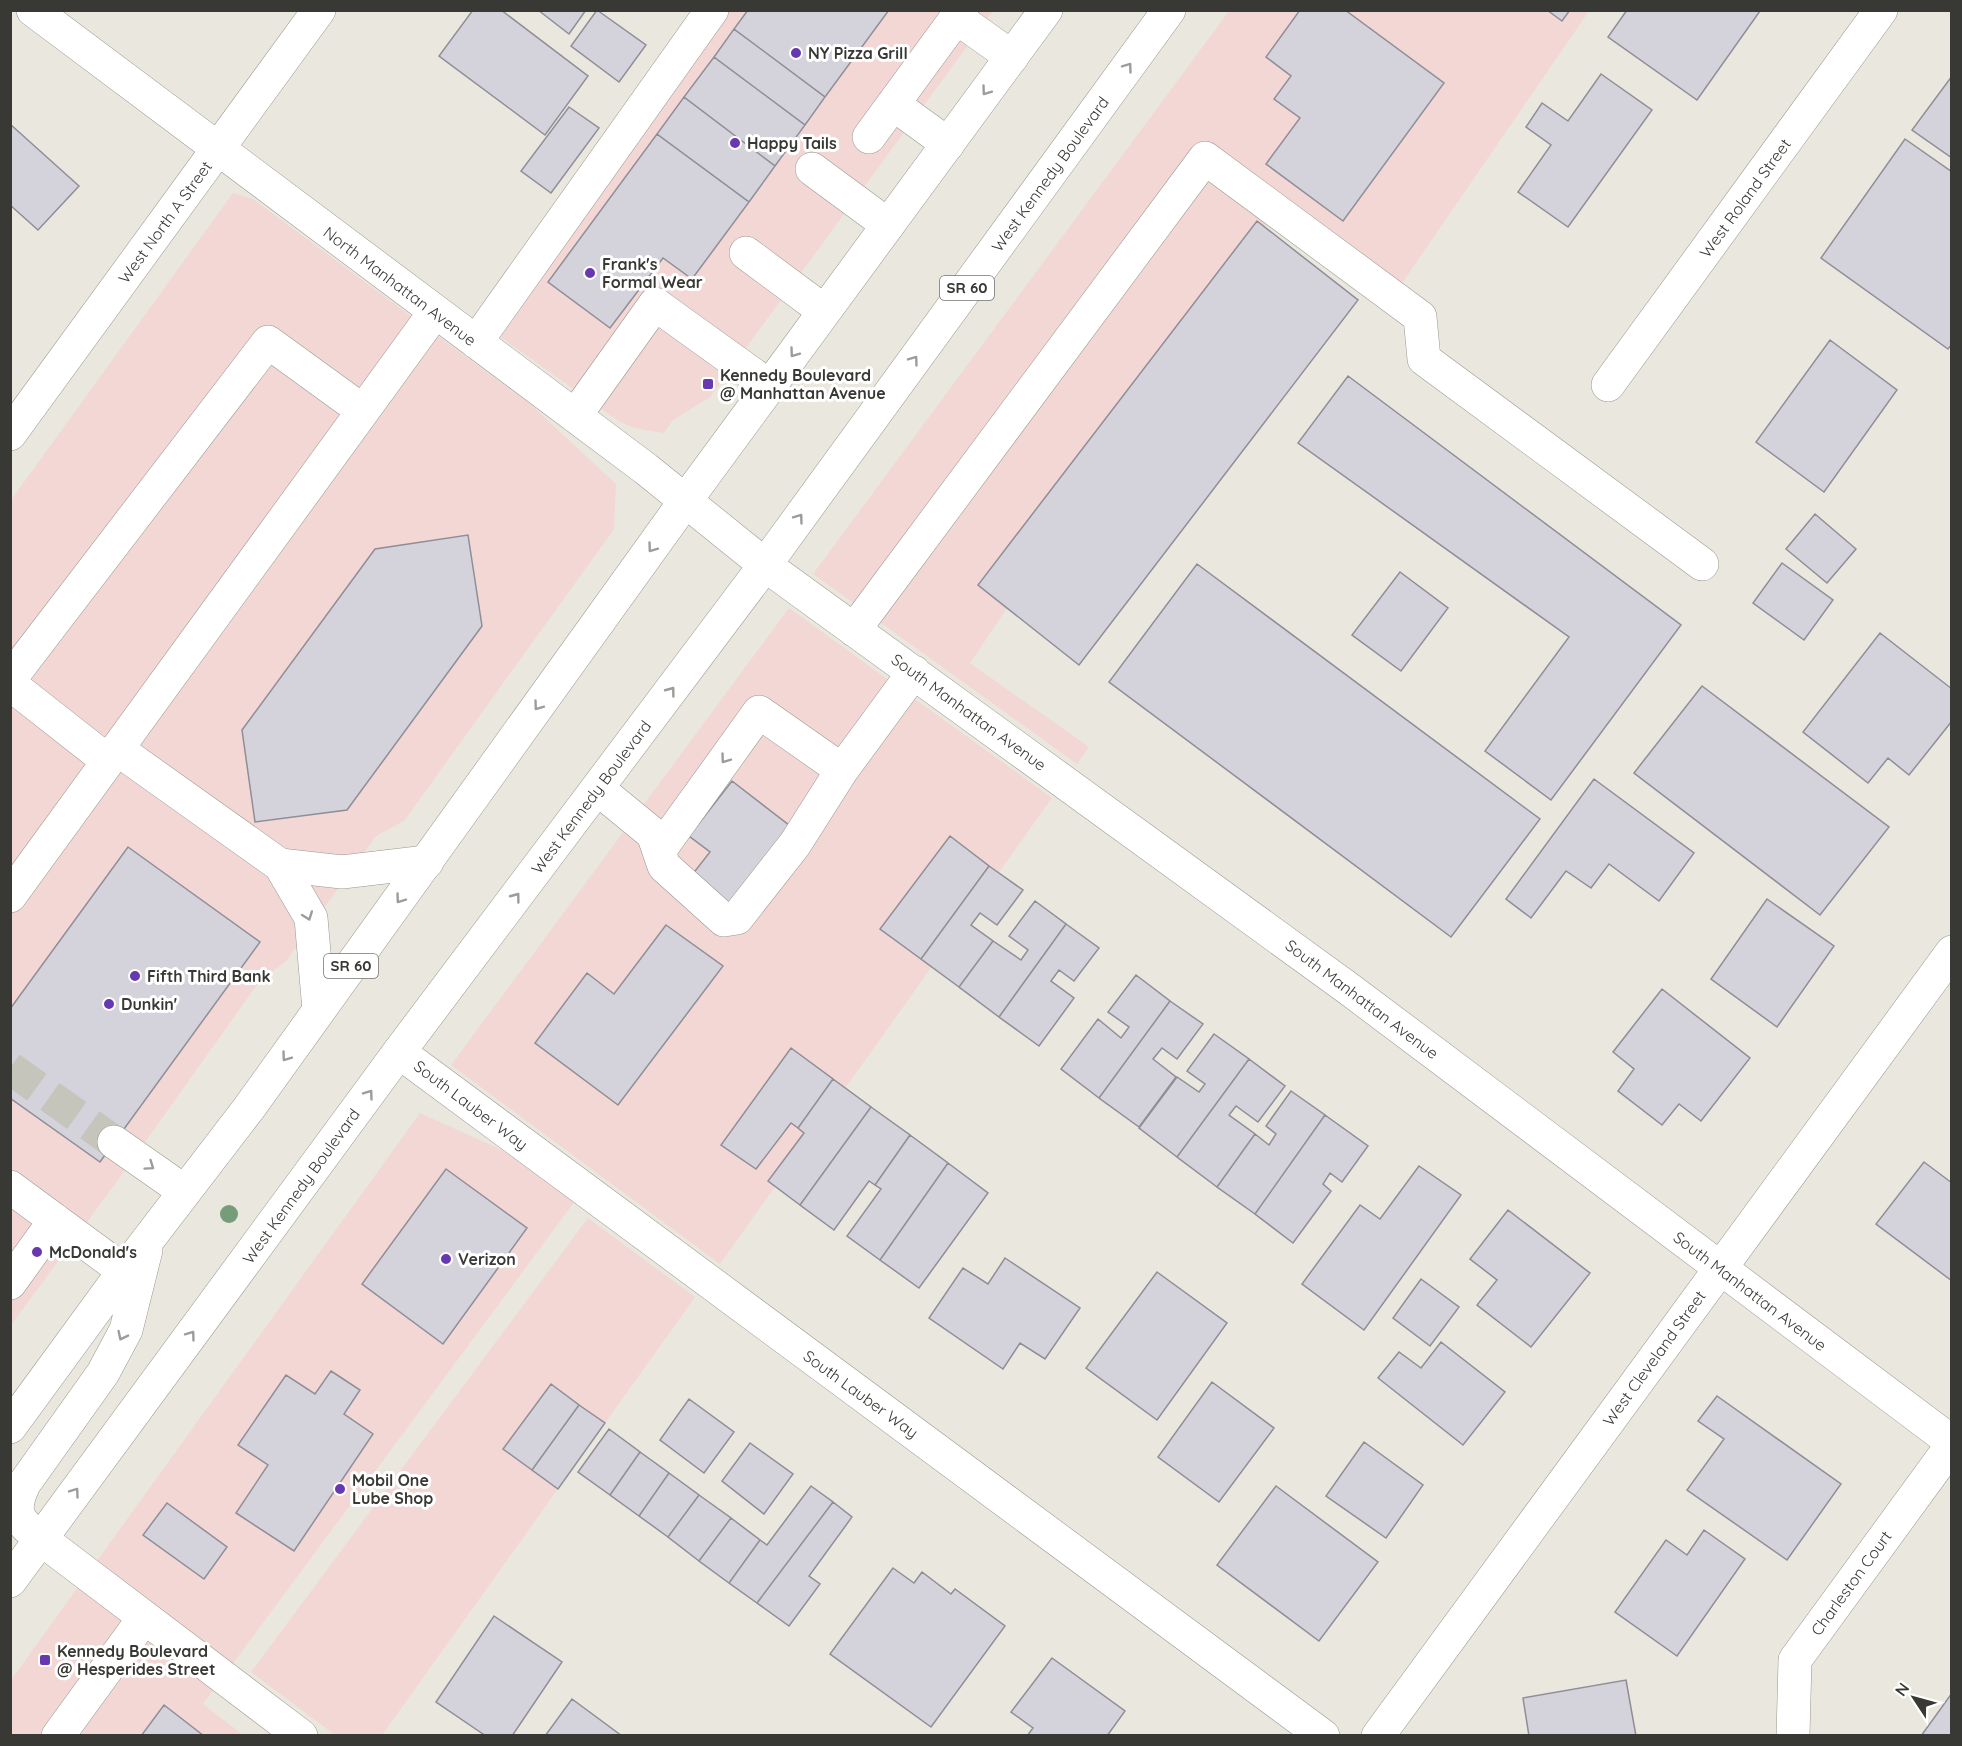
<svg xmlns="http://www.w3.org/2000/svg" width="1962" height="1746" font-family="Quicksand,sans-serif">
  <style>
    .commercial { fill: #f2d7d5 }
    .building { fill: #d4d2db; stroke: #8f8d96; stroke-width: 1.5 }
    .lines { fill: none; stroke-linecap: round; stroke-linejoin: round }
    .minor-tunnel { stroke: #c6c5bc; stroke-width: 33; stroke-dasharray: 33 16; stroke-linecap: butt }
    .minor-casing { stroke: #98978e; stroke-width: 34 }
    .major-casing { stroke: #98978e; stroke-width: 34 }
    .minor { stroke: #fff; stroke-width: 33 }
    .major { stroke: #fff; stroke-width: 33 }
    .tree { fill: #759d79 }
    .oneway { stroke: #9c9c9a }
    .poi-dot { fill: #6738af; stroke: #fff; stroke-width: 2 }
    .labels { text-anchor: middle; stroke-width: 6; stroke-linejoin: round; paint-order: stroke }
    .shield { fill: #fff; stroke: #747471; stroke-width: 1.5 }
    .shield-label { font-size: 15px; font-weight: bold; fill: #383834 }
    .poi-label { font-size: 16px; font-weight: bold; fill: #383834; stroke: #fff; text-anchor: start }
    .street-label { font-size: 16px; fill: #383834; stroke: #fff }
  </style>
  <rect width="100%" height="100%" fill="#eae8de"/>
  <path class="commercial" d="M699,11H993L710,397L673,420L664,433L634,428L617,420L474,318Z
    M1229,11H1589L1398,289L1279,205L970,663L1089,747L1077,764L813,574Z
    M233,193L253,199L530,404L616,484L614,529L404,821L376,836L286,961L259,982L118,1180L11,1325V500Z
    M789,608L1052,798L720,1264L451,1065Z
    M420,1113L502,1150L575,1201L203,1704L243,1735L11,1736V1680Z
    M588,1218L695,1297L382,1735H335L251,1672Z"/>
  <path class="building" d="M473,10H501L588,76L545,135L439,56Z
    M538,10H586L569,34Z
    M597,10L646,45L619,82L571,46Z
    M748,10H889L825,97L734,29Z
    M1300,10H1345L1444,83L1343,221L1266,164L1300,118L1274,99L1291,76L1266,57Z
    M1547,10H1570L1562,21Z
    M1627,10H1760V11L1697,100L1608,37Z
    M734,29L825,97L805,125L714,57Z
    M714,57L805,125L775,166L684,97Z
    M1601,74L1652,110L1568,227L1518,192L1551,145L1526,127L1542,103L1568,121Z
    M1952,76V158L1912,130Z
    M684,97L775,166L749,202L657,134Z
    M569,107L599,128L551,193L521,171Z
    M10,124L79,186L38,230L10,205Z
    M657,134L749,202L692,279L663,258L610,328L548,282Z
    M1905,139L1952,172V344L1948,349L1821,258Z
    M1257,221L1358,300L1079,665L978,585Z
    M1830,340L1897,390L1824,492L1756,442Z
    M1348,376L1681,625L1551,800L1485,751L1569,637L1298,443Z
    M1815,514L1856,549L1827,583L1786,549Z
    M468,535L482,626L347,810L255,822L242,730L375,549Z
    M1782,563L1833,600L1804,640L1753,603Z
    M1197,564L1540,819L1451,937L1109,682Z
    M1400,572L1448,608L1401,671L1352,635Z
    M1880,633L1952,689V721L1909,775L1888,758L1868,783L1803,732Z
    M1702,686L1889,827L1820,915L1634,773Z
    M1594,779L1694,853L1659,901L1609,864L1591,888L1566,871L1531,918L1506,899Z
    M732,781L794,829L729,912L688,880L710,852L689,836Z
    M950,836L989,866L921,959L880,929Z
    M128,847L260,942L100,1162L10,1098V1009Z
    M989,866L1023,890L997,925L980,913L971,925L993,941L959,987L921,959Z
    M1767,899L1834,946L1777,1027L1711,979Z
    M1035,901L1066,924L999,1017L959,987L993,941L1021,960L1028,950L1009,936Z
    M1066,924L1099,948L1074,981L1059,970L1051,981L1074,998L1039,1046L999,1017Z
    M666,925L723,966L618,1105L535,1043L587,973L614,994Z
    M1136,975L1170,1001L1099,1098L1061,1069L1098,1019L1121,1038L1129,1027L1108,1012Z
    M1662,989L1750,1058L1701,1121L1679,1104L1662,1125L1618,1091L1634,1069L1613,1052Z
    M1170,1001L1203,1024L1177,1059L1162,1048L1153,1059L1176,1077L1139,1127L1099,1098Z
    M1214,1034L1249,1059L1177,1157L1139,1128L1177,1077L1199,1092L1205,1084L1187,1071Z
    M791,1048L833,1079L798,1128L791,1123L756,1169L721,1145Z
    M1249,1059L1285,1086L1258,1122L1236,1106L1229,1115L1255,1134L1217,1187L1177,1157Z
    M833,1079L871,1107L800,1205L768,1181L804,1133L798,1128Z
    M1291,1091L1325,1115L1255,1214L1217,1187L1255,1134L1269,1145L1276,1134L1266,1126Z
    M871,1107L910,1135L875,1185L869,1181L834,1230L800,1205Z
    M1325,1115L1368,1146L1342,1182L1330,1173L1323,1184L1331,1191L1293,1243L1255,1214Z
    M910,1135L948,1163L880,1260L847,1236L881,1189L875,1185Z
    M1924,1162L1952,1183V1281L1876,1224Z
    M948,1163L988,1193L919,1288L880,1260Z
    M1419,1166L1461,1195L1364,1330L1302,1284L1360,1205L1380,1219Z
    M446,1169L527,1228L443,1344L362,1284Z
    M1508,1210L1590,1273L1531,1347L1477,1305L1497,1280L1470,1259Z
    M1005,1258L1080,1308L1045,1359L1020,1343L1003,1369L929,1318L963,1268L988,1284Z
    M1157,1272L1227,1323L1157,1420L1086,1368Z
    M1421,1279L1459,1307L1430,1346L1393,1318Z
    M1441,1342L1505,1392L1463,1445L1378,1378L1399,1352L1421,1368Z
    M331,1371L360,1390L344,1414L373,1434L294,1551L236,1513L268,1465L238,1445L286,1375L315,1394Z
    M1212,1382L1274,1428L1219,1502L1158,1457Z
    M551,1384L579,1405L532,1470L503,1449Z
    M1717,1396L1841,1484L1787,1560L1687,1490L1724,1439L1698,1421Z
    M689,1399L734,1432L704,1473L660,1440Z
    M579,1405L605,1423L558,1489L532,1470Z
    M609,1429L640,1452L610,1495L578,1472Z
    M1364,1442L1423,1485L1386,1538L1326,1496Z
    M750,1443L793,1474L764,1514L722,1481Z
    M640,1452L669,1473L639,1516L610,1495Z
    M669,1473L699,1495L668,1537L639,1516Z
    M811,1486L833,1502L757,1603L729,1583L760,1540L767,1545Z
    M1276,1486L1378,1562L1319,1641L1217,1565Z
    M699,1495L731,1518L699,1561L668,1537Z
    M833,1502L852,1517L809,1576L820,1584L789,1626L757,1603Z
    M167,1503L227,1547L204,1579L143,1535Z
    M731,1518L760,1540L729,1583L699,1561Z
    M1704,1530L1745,1559L1677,1656L1615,1612L1666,1540L1687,1555Z
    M893,1568L914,1583L922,1572L951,1594L955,1589L1005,1626L931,1727L830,1654Z
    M494,1616L562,1662L512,1736H486L436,1702Z
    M1052,1658L1125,1711L1107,1736H1027L1033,1728L1011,1712Z
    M1626,1680L1636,1736H1529L1523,1698Z
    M1952,1693V1736H1921Z
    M572,1699L622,1736H545Z
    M164,1705L204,1736H141Z"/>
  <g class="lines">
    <path class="minor-tunnel" d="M10,1068L114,1142"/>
    <defs>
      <path id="minor" d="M33,10L646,469L765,565L1349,989L1952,1442
        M957,18L1012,57
        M893,104L948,144
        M869,137L962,10
        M812,169L888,225
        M746,253L824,311
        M476,342L712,10
        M1608,385L1881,10
        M575,416L655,304L769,386
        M10,434L319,10
        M854,630L1205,158L1420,317L1424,359L1702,564
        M10,679L268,342L363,411
        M10,684L108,761
        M117,749L280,865L311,918L319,1010
        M598,789L653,834L664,866L724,920L737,918L795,844L842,770L914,672
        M659,851L759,712L842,770
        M280,865L342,872L427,862
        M10,896L435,312
        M399,1052L1323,1736
        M114,1142L184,1191
        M10,1187L124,1271
        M10,1283L55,1220
        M41,1539L301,1736
        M58,1736L144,1618
        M1378,1736L1952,952
        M1793,1736L1795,1660L1952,1445"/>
      <path id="major" d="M10,1427L124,1271L249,1108L686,500L1046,10
        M41,1539C17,1520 11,1513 24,1484L103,1373L126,1330L146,1250
        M10,1581L399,1052L765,565L1169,10"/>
    </defs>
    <use href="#minor" class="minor-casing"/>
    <use href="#major" class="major-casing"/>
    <use href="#minor" class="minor"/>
    <use href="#major" class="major"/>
  </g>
  <circle class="tree" cx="229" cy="1214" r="9"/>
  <defs><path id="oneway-chevron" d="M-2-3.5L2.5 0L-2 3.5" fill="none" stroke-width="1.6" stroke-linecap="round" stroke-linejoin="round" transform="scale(1.5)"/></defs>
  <g class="oneway">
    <use href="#oneway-chevron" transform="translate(1128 67) rotate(-54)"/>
    <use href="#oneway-chevron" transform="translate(986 91) rotate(126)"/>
    <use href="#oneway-chevron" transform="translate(794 353) rotate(126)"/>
    <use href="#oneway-chevron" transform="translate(914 360) rotate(-54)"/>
    <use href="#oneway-chevron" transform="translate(799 518) rotate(-54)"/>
    <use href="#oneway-chevron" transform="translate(652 548) rotate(126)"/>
    <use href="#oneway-chevron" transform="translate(671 691) rotate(-53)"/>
    <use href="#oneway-chevron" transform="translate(538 706) rotate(126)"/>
    <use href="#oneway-chevron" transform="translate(725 759) rotate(126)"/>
    <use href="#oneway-chevron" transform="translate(516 897) rotate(-53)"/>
    <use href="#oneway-chevron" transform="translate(400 899) rotate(126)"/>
    <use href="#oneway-chevron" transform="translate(308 916) rotate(70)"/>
    <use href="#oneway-chevron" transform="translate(286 1057) rotate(126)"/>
    <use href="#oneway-chevron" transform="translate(369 1094) rotate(-54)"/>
    <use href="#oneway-chevron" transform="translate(150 1166) rotate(35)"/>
    <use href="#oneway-chevron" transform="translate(191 1335) rotate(-54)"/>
    <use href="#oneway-chevron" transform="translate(122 1336) rotate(116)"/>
    <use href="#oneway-chevron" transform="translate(75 1492) rotate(-54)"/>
  </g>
  <g class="poi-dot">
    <circle cx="796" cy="53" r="6"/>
    <circle cx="735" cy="143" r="6"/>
    <circle cx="590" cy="273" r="6"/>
    <rect x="702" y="378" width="12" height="12" rx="3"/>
    <circle cx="135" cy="976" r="6"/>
    <circle cx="109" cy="1004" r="6"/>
    <circle cx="37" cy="1252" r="6"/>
    <circle cx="446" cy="1259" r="6"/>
    <circle cx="340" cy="1489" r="6"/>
    <rect x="39" y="1654" width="12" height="12" rx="3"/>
  </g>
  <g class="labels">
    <g class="shield">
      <rect x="940" y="276" width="54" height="24" rx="4.5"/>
      <rect x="324" y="954" width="54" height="24" rx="4.5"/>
    </g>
    <g class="shield-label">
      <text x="967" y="293">SR 60</text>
      <text x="351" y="971">SR 60</text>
    </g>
    <g class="poi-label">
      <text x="808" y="59">NY Pizza Grill</text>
      <text x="747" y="149">Happy Tails</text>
      <text x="602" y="270">Frank's<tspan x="602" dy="18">Formal Wear</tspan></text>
      <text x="720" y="381">Kennedy Boulevard<tspan x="720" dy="18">@ Manhattan Avenue</tspan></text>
      <text x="147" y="982">Fifth Third Bank</text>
      <text x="121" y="1010">Dunkin'</text>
      <text x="49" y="1258">McDonald's</text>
      <text x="458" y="1265">Verizon</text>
      <text x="352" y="1486">Mobil One<tspan x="352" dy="18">Lube Shop</tspan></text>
      <text x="57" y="1657">Kennedy Boulevard<tspan x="57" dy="18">@ Hesperides Street</tspan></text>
    </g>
    <g class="street-label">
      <text transform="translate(1050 174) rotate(-54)" y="6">West Kennedy Boulevard</text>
      <text transform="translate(1745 198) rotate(-54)" y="6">West Roland Street</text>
      <text transform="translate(165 222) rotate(-54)" y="6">West North A Street</text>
      <text transform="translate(400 286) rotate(37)" y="6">North Manhattan Avenue</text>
      <text transform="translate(969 712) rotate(36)" y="6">South Manhattan Avenue</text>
      <text transform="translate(591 797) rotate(-53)" y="6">West Kennedy Boulevard</text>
      <text transform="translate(1362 999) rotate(37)" y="6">South Manhattan Avenue</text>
      <text transform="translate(471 1105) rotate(37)" y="6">South Lauber Way</text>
      <text transform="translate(301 1186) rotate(-54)" y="6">West Kennedy Boulevard</text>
      <text transform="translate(1750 1291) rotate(37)" y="6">South Manhattan Avenue</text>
      <text transform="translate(1654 1358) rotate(-54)" y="6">West Cleveland Street</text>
      <text transform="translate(861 1394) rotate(36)" y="6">South Lauber Way</text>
      <text transform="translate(1851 1583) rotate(-54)" y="6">Charleston Court</text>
    </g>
  </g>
  <rect width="1962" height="1746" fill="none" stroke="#383834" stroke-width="24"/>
  <g transform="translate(1914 1698) rotate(306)" stroke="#ffffff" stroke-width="4.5" paint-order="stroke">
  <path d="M0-4.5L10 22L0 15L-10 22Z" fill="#383834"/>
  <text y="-9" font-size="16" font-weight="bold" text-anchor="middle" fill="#383834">N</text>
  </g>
</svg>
